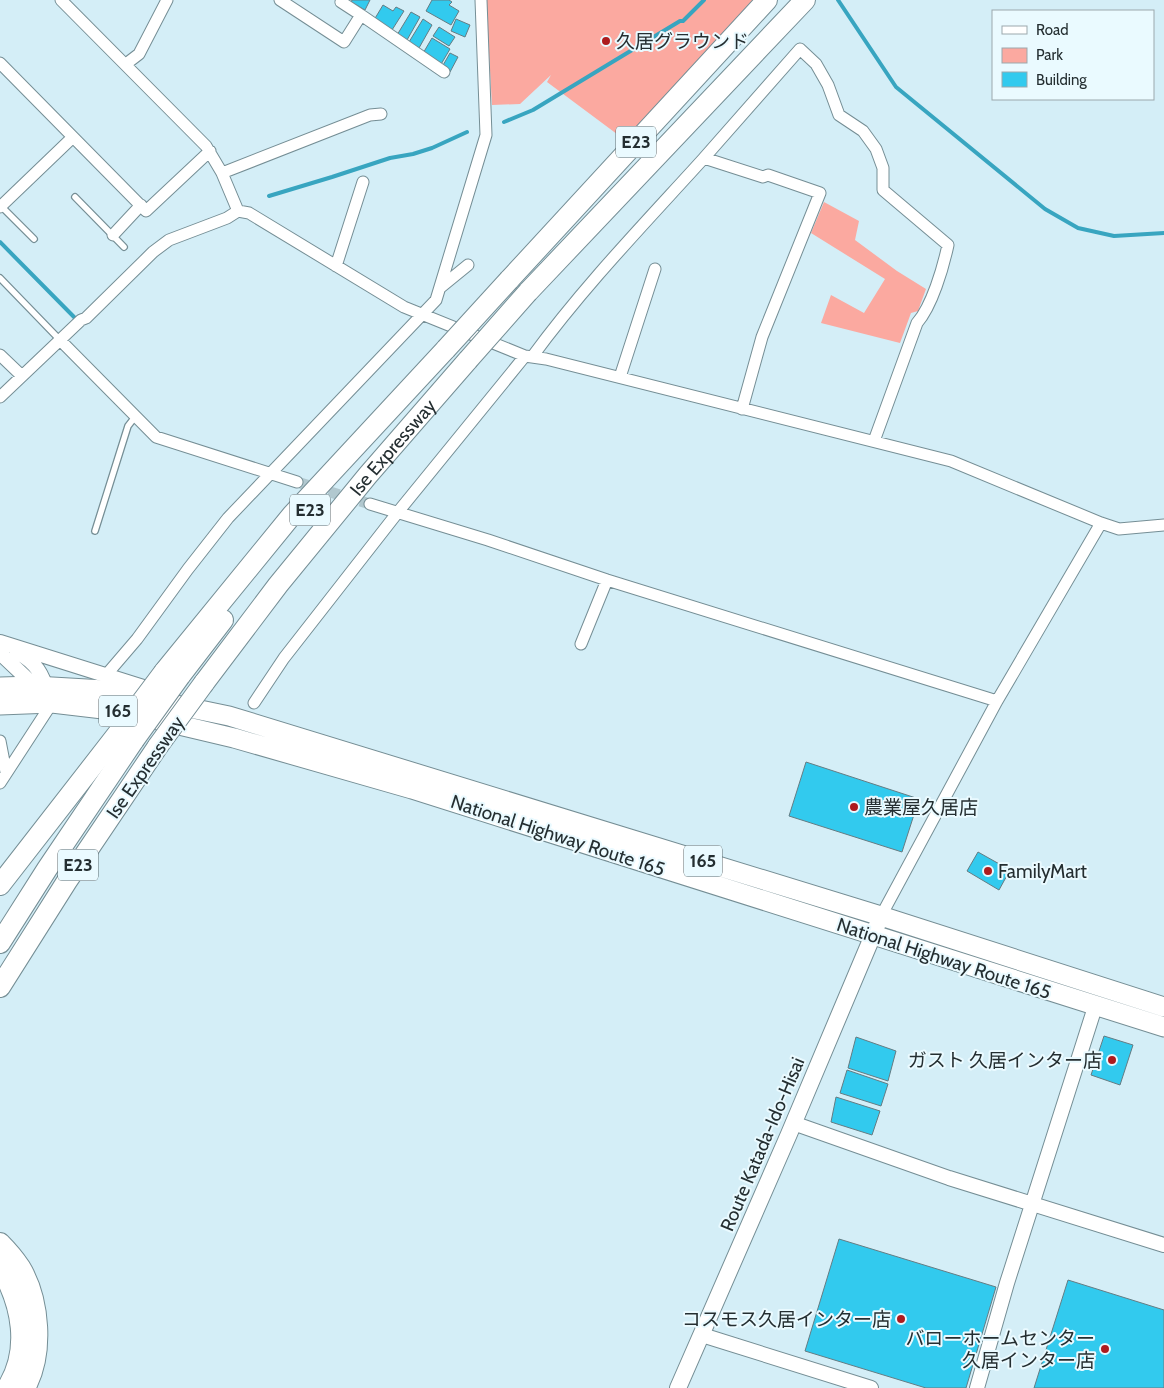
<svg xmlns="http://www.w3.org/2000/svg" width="1164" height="1388" font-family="Cabin,'Noto Sans JP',sans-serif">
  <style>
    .green { fill: #fba9a0 }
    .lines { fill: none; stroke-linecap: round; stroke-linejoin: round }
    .stream { stroke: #38a5c0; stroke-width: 4 }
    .building { fill: #32caee; stroke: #647c83 }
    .minor-tunnel { stroke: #b1c8cf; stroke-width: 11; stroke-dasharray: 11 5.5; stroke-linecap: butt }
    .service-casing { stroke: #758e95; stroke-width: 8 }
    .minor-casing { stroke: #758e95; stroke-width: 13 }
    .tertiary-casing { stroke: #758e95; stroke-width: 16 }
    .secondary-casing { stroke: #758e95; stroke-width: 18 }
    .trunk-casing { stroke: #758e95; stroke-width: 21 }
    .motorway-casing { stroke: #758e95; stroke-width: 22 }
    .service { stroke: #fff; stroke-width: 5.5 }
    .minor { stroke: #fff; stroke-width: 11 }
    .tertiary { stroke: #fff; stroke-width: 14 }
    .secondary { stroke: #fff; stroke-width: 16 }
    .trunk { stroke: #fff; stroke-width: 19 }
    .motorway { stroke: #fff; stroke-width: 20 }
    .motorway-bridge-casing { stroke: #758e95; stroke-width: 22; stroke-linecap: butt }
    .motorway-bridge { stroke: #fff; stroke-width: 20 }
    .poi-dot { fill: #ad1b1e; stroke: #eafaff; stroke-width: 2 }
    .labels { text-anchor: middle; stroke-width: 4; stroke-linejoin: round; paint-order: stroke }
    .shield { fill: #eafaff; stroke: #5f6b6f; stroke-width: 1 }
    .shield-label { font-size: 18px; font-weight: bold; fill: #242e31 }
    .poi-label { font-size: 19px; fill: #242e31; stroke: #eafaff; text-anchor: start }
    .street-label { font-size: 19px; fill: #242e31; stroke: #eafaff }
  </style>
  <rect width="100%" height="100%" fill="#d4eef7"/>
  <path class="green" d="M486,0H761L629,143L547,82L551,75L520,104L492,105Z
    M824,202L859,221L855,240L897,271L926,289L918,311L911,313L900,343L821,323L831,295L864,313L885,279L811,233Z"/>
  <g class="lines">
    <path class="stream" d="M838,0L896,87L1045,209L1078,228L1114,236L1164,233
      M504,122L533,110L680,21H683L704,0
      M269,196L332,177L390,158L413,154L432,148L467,132
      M0,242L76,319"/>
  </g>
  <path class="building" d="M352,0H370L365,10L351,2Z
    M432,0H449L452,2L449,5L459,11L451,25L426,11Z
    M383,5L393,11L396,7L404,11L392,30L374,20Z
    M411,12L420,17L407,40L397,35Z
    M423,19L432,25L419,48L409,42Z
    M456,19L470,25L465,37L451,31Z
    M439,27L455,37L449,46L433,36Z
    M432,38L450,49L440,66L422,55Z
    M450,53L458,57L450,72L442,67Z
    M806,762L919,799L902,852L789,816Z
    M978,852L1010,870L999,890L967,871Z
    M1104,1036L1133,1045L1120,1085L1091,1075Z
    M856,1037L896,1051L888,1081L848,1068Z
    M847,1070L888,1084L881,1106L840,1093Z
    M836,1097L880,1111L872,1135L831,1122Z
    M839,1239L996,1287L966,1388H926L805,1351Z
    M1068,1280L1164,1310V1388H1034Z"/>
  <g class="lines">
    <path class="minor-tunnel" d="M297,482L370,504"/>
    <defs>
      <path id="service" d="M75,197L124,247
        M1,206L34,239
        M0,278L60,340
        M95,531L128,426L135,417"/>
      <path id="minor" d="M61,0L206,146L222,173L238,211
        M280,0L344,42L361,15L341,2L342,0
        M361,15L444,72
        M0,63L146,211L210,151
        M126,64L139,54L167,0
        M704,158L800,49L816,64L828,85L839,115L863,131L876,149L883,168V190L948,245C943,268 932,306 917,323L874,441
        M222,173L370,115L381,114
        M0,207L73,137
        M113,235L141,205
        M336,266L363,182
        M441,287L468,265
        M60,340L156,437L297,482
        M0,355L22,376
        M532,357C584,286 645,223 704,158L763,177L768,175L820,193L762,337L742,409
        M620,377L655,269
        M0,397L81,320L86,318L153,252L169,240L227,218L238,211L249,213L404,307L525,356L546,359L951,461L1101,523L1119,529L1164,525
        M370,504L488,540L607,580L997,701
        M581,644L607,580
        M107,674L137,639L188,569L228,518L436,300L486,135L481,0
        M254,703L284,658L398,512L525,356
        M0,741L6,772
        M0,783L52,703
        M881,916L997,701L1101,523"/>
      <path id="tertiary" d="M0,642L159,692
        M17,652C37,663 42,674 49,695
        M0,653L39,690
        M793,1123L949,1178L1164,1245
        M702,1335L871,1388
        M977,1388L1007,1283L1095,1007"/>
      <path id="secondary" d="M678,1388L789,1134L881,916"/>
      <path id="trunk" d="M0,687L35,686L104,690L229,716L881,916L1164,1007
        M0,705L52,703L120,711L234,738L412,789L1164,1027"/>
      <g id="motorway">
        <path d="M509,280L767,0"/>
        <path d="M528,292L805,0"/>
        <path d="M164,672L292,515L446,349"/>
        <path d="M180,676L223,620"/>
        <path id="s1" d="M204,683L278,585L368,475L468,360"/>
        <path d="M0,885L119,732"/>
        <path d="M0,943L47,869L134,740"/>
        <path d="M0,987L67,881L158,746"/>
        <path d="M0,1243C7,1250 14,1258 20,1267C40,1300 44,1354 25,1388"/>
        <path d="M0,1267C22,1304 31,1350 7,1388"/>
      </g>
    </defs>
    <use href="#service" class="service-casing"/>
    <use href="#minor" class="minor-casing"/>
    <use href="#tertiary" class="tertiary-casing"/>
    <use href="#secondary" class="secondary-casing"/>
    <use href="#trunk" class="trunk-casing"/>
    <use href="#motorway" class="motorway-casing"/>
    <use href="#service" class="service"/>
    <use href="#minor" class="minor"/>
    <use href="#tertiary" class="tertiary"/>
    <use href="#secondary" class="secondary"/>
    <use href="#trunk" class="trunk"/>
    <use href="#motorway" class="motorway"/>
    <defs>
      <path id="motorway-bridge" d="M446,349L509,280
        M468,360L528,292
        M119,732L164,672
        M134,740L180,676
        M158,746L204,683"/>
    </defs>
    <use href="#motorway-bridge" class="motorway-bridge-casing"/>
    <use href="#motorway-bridge" class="motorway-bridge"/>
  </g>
  <g class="poi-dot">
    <circle cx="606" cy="41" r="5"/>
    <circle cx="854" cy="807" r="5"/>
    <circle cx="988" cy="871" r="5"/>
    <circle cx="1112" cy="1060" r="5"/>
    <circle cx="901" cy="1319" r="5"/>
    <circle cx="1105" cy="1349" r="5"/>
  </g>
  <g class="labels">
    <g class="shield">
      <rect x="616" y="126.5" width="40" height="31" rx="4"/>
      <rect x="290" y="494.5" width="40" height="31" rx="4"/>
      <rect x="99" y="695.5" width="38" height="31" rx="4"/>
      <rect x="684" y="845.5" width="38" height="31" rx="4"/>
      <rect x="58" y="849.5" width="40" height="31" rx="4"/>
    </g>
    <g class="shield-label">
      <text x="636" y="148">E23</text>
      <text x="310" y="516">E23</text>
      <text x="118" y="717">165</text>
      <text x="703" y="867">165</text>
      <text x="78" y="871">E23</text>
    </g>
    <g class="poi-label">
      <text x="616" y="48">久居グラウンド</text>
      <text x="864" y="814">農業屋久居店</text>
      <text x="998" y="878">FamilyMart</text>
      <text x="1102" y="1067" text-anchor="end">ガスト 久居インター店</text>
      <text x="891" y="1326" text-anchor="end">コスモス久居インター店</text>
      <text x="1095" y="1345" text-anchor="end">バローホームセンター<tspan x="1095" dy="22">久居インター店</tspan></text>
    </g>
    <g class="street-label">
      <text dy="7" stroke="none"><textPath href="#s1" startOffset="302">Ise Expressway</textPath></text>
      <text transform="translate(145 767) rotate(-55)" y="7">Ise Expressway</text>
      <text transform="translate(558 835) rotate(18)" y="7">National Highway Route 165</text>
      <text transform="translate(944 958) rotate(18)" y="7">National Highway Route 165</text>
      <text transform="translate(762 1144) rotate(-67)" y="7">Route Katada-Ido-Hisai</text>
    </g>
  </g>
  <rect x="992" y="10" width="162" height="90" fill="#eafaff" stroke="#9ba8ad"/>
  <rect x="1002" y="26" width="25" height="8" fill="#ffffff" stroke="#9ba8ad"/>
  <text x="1036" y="35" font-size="15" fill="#242e31">Road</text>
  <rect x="1002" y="48" width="25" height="15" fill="#fba9a0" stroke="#9ba8ad"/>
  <text x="1036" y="60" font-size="15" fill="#242e31">Park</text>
  <rect x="1002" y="72" width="25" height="15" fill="#32caee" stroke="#9ba8ad"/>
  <text x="1036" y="85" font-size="15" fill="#242e31">Building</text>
</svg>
